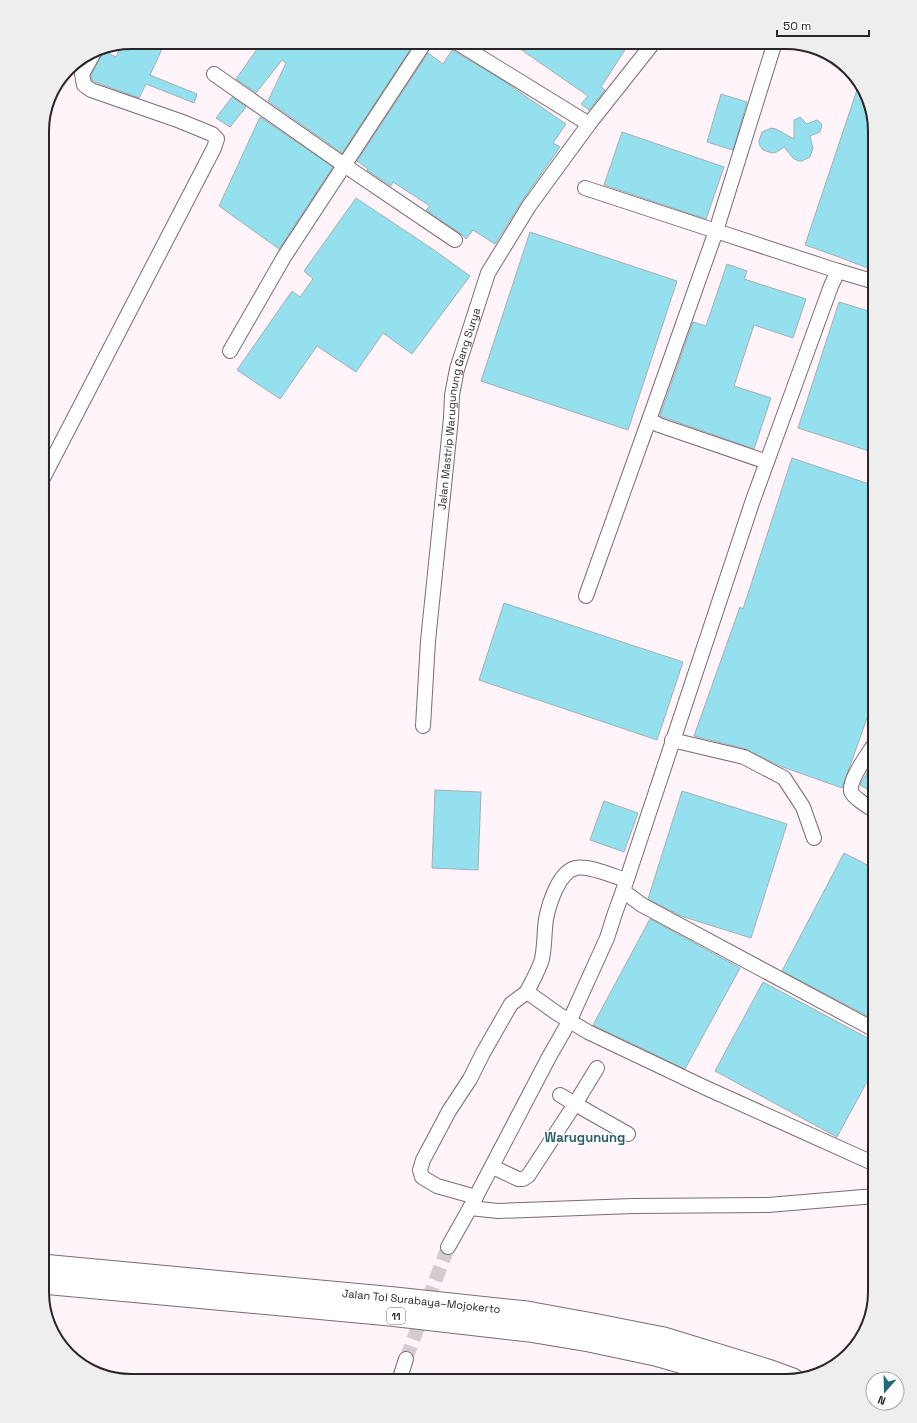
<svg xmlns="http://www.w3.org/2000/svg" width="917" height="1423" font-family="'Space Grotesk',sans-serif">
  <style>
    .building { fill: #95e0ee; stroke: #a3afb1 }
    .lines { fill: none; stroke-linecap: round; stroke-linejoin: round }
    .minor-tunnel { stroke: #d4cbd0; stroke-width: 14; stroke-dasharray: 14 7; stroke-linecap: butt }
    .minor-casing { stroke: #776d73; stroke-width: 16 }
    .highway-casing { stroke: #776d73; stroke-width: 23 }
    .minor { stroke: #fff; stroke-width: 14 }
    .highway { stroke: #fff; stroke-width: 21 }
    .labels { text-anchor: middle; stroke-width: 3; stroke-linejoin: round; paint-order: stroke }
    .shield { fill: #fff; stroke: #6a6768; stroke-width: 1 }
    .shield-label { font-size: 10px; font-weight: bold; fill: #2a2628 }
    .street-label { font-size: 11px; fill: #2a2628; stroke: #fff }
    .quarter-label { font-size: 13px; font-weight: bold; fill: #275f69; stroke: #fff }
    .rim { fill: none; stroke: #2a2628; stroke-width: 2 }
  </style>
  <rect width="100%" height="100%" fill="#fef4fa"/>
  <path class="building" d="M131,42H147L162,49L150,75L197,94L194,103L146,84L139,98L95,82L92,80L91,75L104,51L116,57L122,44Z
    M262,42H411L414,44L342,153L268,101L286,63L282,60L256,93L236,79Z
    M510,42H630L601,87L605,90L589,110L581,104L588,96Z
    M452,50L499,78L566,124L553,143L560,147L522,201L495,244L473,230L466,239L460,233L426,210L430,206L393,182L391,186L367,170L368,169L357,161L428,53L443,64Z
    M859,84L866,91L875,131V271L839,257L805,245Z
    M721,94L747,102L733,150L707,142Z
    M232,97L246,107L230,127L216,118Z
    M260,117L333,167L279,249L219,206Z
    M800,117L807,124L817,120L819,121L822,125L820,132L810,136L813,148L810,157L802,161H798L793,158L784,147L777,152L772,153L763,150L760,146L759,141L762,132L771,128L776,129L794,139V120Z
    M622,132L724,167L706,219L604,185Z
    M356,198L434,250L470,276L412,354L383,333L356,372L317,346L280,399L237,370L292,291L300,297L313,279L304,271Z
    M530,232L677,281L628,430L481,381Z
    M727,264L747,271L744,279L806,299L793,338L754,325L734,386L771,398L754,449L660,416L693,322L706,326Z
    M839,302L875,313V453L798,428Z
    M792,458L875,486V696L842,788L780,766L746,749L694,736L740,607L743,609Z
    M504,603L683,662L657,740L479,680Z
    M875,759V794L860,785Z
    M435,790L481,792L478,870L432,868Z
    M682,791L787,824L751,938L681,916L648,899Z
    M604,801L638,813L624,852L590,840Z
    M844,853L875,869V1020L782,971Z
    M650,919L740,968L685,1069L593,1025Z
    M763,982L875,1042V1067L837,1137L715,1071Z"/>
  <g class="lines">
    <path class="minor-tunnel" d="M406,1359L448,1247"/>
    <defs>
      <g id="minor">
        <path d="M456,42L589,124"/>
        <path d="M214,74L344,165L455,240"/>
        <path d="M585,188L716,231L775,42"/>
        <path d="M230,351L284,257L425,42"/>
        <path d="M767,462L659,425L649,420L716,231L838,271"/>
        <path d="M42,480L214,148L217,139L212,134L180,121L91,90L84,85L82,74L96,49"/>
        <path d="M586,596L649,420"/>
        <path id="s1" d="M423,726L428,641L451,418L452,395L457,369L488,273L529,206L589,124L654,42"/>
        <path d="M672,740L744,757L784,778L803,807L814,838"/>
        <path d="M875,811C869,807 853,798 851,791C849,779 869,753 875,743"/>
        <path d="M626,880C613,876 588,865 576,868C559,871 549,904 546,919C544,932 545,945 542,959C539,970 532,981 527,992L558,1014L588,1032L706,1088L875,1164"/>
        <path d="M875,1030L642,905L623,891L753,500L831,286L838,271L875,282"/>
        <path d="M560,1095L575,1104L597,1068"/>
        <path d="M493,1167L518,1179H523L528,1176L575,1104L628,1134"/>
        <path d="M476,1197L437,1186L422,1177L420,1170L423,1160L449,1111L470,1079L483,1053L511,1004L527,992"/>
        <path d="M470,1208L549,1057L569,1022L607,938L615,913L623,891"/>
        <path d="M448,1247L470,1208L498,1211L633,1206L768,1205L875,1196"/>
        <path d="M399,1381L406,1359"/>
      </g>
      <g id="highway">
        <path id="s2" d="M42,1265L395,1298L527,1312L593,1324L664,1338L771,1371L793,1379"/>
        <path d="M42,1283L390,1315L529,1331L589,1341L655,1355L746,1381"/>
      </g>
    </defs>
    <use href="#minor" class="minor-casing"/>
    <use href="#highway" class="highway-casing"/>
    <use href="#minor" class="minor"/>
    <use href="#highway" class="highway"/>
  </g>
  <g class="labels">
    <rect class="shield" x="387" y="1308" width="18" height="16" rx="3"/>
    <g class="shield-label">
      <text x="396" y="1320">11</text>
    </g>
    <g class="street-label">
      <text dy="4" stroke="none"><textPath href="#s1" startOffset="320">Jalan Mastrip Warugunung Gang Surya</textPath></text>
      <text dy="4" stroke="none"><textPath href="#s2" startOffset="381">Jalan Tol Surabaya–Mojokerto</textPath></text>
    </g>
    <g class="quarter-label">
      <text x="585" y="1142">Warugunung</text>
    </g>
  </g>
  <path d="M0 0H917V1423H0ZM131 49H786A82 82 0 0 1 868 131V1292A82 82 0 0 1 786 1374H131A82 82 0 0 1 49 1292V131A82 82 0 0 1 131 49Z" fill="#eee" fill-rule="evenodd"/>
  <path class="rim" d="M131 49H786A82 82 0 0 1 868 131V1292A82 82 0 0 1 786 1374H131A82 82 0 0 1 49 1292V131A82 82 0 0 1 131 49Z"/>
  <g transform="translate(885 1391) rotate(200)"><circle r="19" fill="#ffffff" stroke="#aaa8a9"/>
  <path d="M0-3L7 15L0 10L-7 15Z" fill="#216a76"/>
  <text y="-6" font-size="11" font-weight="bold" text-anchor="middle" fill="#2a2628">N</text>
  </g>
  <path d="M777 30v6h92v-6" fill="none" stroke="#2a2628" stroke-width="2"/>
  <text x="783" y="30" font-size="12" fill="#2a2628" stroke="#ffffff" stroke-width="3" paint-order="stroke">50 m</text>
</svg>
